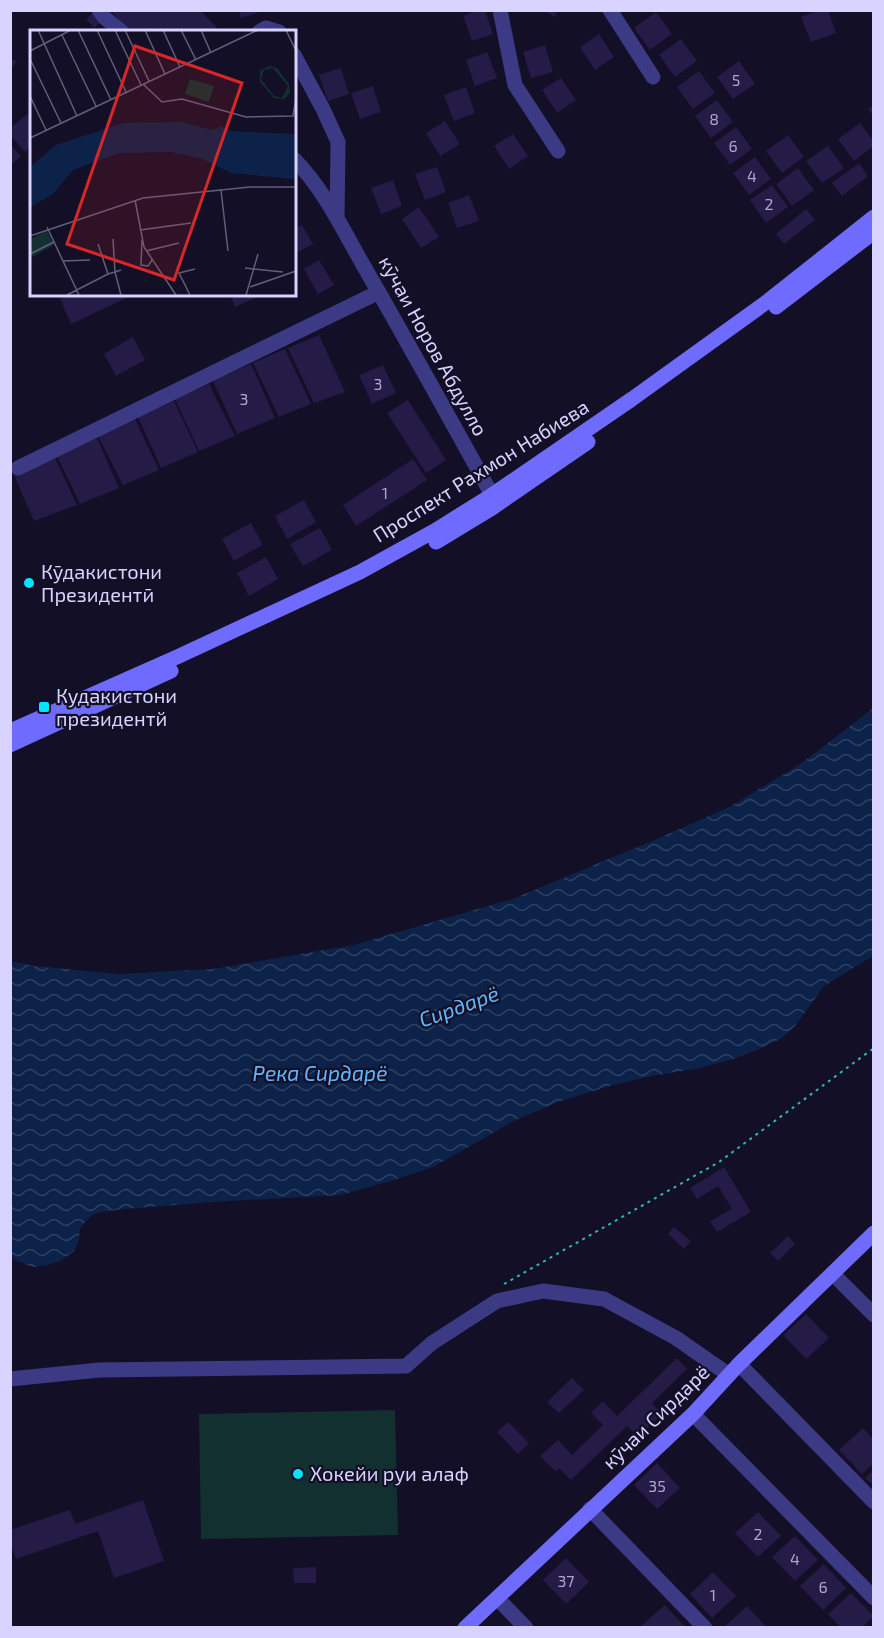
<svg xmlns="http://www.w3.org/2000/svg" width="884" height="1638" font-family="'Exo 2',sans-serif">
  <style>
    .pitch { fill: #12302f }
    .water { fill: url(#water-waves) }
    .building { fill: #241b47 }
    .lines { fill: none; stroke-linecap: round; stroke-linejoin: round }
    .path { stroke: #2fb8b0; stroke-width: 2; stroke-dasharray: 3 4.5; stroke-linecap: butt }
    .minor { stroke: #3d3a85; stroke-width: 15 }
    .secondary { stroke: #6f6bff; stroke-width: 15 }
    .poi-dot { fill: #00e5ff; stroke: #130f26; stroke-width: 2 }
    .labels { text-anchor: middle; stroke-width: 4.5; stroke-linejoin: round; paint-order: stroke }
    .number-label { font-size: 16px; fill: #aca6d1 }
    .street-label { font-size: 20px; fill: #d9d4ff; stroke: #130f26 }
    .poi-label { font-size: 20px; fill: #d9d4ff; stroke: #130f26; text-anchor: start }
    .water-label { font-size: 21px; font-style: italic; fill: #62b6ff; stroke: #130f26 }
    .inset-road { fill: none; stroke: #625e7d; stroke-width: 1.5 }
    .view { fill: #d62828; fill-opacity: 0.15; stroke: #d62828; stroke-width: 3 }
    .inset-edge { fill: none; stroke: #d9d4ff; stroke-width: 3 }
  </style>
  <defs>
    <pattern id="water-waves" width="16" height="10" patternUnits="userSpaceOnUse" patternTransform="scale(1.5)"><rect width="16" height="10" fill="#0c2248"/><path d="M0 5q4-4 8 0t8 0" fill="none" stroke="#2f4163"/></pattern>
  </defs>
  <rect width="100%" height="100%" fill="#130f26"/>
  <path class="pitch" d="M395,1410L398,1535L201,1539L199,1414Z"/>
  <path class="water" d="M873,708V956L824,986L795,1026L782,1038L762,1048L733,1059L700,1068L652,1076L613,1085L558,1102L516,1120L433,1167L394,1180L341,1195L212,1202L124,1209L101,1212L92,1215L85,1222L80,1229L79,1240L74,1251L60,1261L48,1265L34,1267L27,1265L11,1258V961L34,966L118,974L213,969L353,945L513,899L671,833L731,806L802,763Z"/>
  <path class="building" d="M110,10H200L221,32H131Z
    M238,10H262V11L241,18Z
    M477,10H485L493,34L472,41L463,16Z
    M543,10H558L554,17Z
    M819,10H828L836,33L811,42L801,17Z
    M94,12L102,21L94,28L86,19Z
    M656,12L672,34L650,50L634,28Z
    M599,34L614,57L595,70L580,47Z
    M681,39L697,61L675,77L659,55Z
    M545,45L553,72L531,78L523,52Z
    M487,52L497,78L475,86L466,60Z
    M10,58L17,61L10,70Z
    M739,61L755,84L733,99L717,77Z
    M341,68L349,94L328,101L319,75Z
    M699,71L715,93L693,109L677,87Z
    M561,78L576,100L557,113L542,90Z
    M373,86L381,112L360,119L351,93Z
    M466,87L475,113L454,121L444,95Z
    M717,100L733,122L711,138L695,116Z
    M874,105V117L868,109Z
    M27,114L32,119V146L25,152L10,135V128Z
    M445,121L460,144L440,156L426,133Z
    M860,123L874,142V146L854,161L838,139Z
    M736,127L752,149L730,165L714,143Z
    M513,134L528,156L509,169L494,146Z
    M788,135L804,157L782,173L766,151Z
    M10,144L21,157L10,165Z
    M828,146L844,168L822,183L806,161Z
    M755,157L771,179L749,195L733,173Z
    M859,163L868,176L842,196L832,183Z
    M437,167L446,192L425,200L415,174Z
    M798,168L814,190L792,206L776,184Z
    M393,180L402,206L381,214L371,188Z
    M772,185L788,207L766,223L750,200Z
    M469,195L479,221L457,228L448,203Z
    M419,207L439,237L421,248L402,219Z
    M806,209L815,220L784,244L776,234Z
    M302,225L313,244L296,253L294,249V229Z
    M319,260L334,285L318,294L304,269Z
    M71,294H135L71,324L60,299Z
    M230,294H253L255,298L235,307Z
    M319,335L345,392L314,403L288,348Z
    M133,337L145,360L116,376L104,354Z
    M285,349L311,404L279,417L253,363Z
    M251,364L275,418L237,434L213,381Z
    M383,365L396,393L372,404L359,375Z
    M209,384L235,436L199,451L175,399Z
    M408,400L446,460L426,473L387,413Z
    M174,401L198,452L161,468L138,417Z
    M135,419L159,470L123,485L98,436Z
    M97,438L119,488L80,504L57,456Z
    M55,458L77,505L34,521L14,475Z
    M413,459L427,480L356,526L343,505Z
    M304,500L316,522L287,539L275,516Z
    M251,523L263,545L234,561L222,539Z
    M320,528L332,550L303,566L290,544Z
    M266,557L278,579L249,596L237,573Z
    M724,1167L751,1212L717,1232L710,1221L732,1209L718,1186L697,1199L690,1188Z
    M674,1227L691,1241L684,1249L668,1234Z
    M788,1236L795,1244L778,1261L770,1253Z
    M806,1314L829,1338L806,1359L783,1335Z
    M677,1358L687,1369L652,1403L662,1414L638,1437L627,1426L571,1480L559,1468L555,1471L540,1456L558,1440L572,1455L603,1425L591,1413L603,1401L617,1416Z
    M572,1378L584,1390L559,1413L547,1402Z
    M508,1422L529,1443L518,1454L497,1432Z
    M863,1428L874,1440V1463L862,1474L839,1450Z
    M657,1463L680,1488L657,1509L634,1485Z
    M874,1470V1486L865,1478Z
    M143,1500L164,1561L114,1578L98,1531L16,1559L10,1543V1530L70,1510L75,1524Z
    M758,1512L781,1536L758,1557L735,1533Z
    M795,1536L818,1560L795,1581L772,1557Z
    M566,1558L589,1582L566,1604L543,1580Z
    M824,1564L846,1588L823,1610L800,1586Z
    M316,1567V1583H294L293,1568Z
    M713,1572L736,1596L712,1618L690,1594Z
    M851,1593L874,1616L862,1628H841L828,1614Z
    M665,1605L686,1628H643L641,1626Z
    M747,1606L767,1628H723Z"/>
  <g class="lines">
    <path class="path" d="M504,1284L719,1162L874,1048"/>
    <path class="minor" d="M99,10L105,18L122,32
      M500,10L515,85L558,151
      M610,10L653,77
      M259,32L266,28L279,32
      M294,55L323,109L338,142L337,218
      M294,159C323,188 342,228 362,263C406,339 449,417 492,495
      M18,468L379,292
      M833,1274L874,1315
      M739,1364L874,1502
      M10,1379L99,1370L406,1366L432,1343L497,1301L543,1291L604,1299L676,1338L729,1375
      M693,1414L874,1598
      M590,1509L705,1628
      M497,1598L526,1628"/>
    <path class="secondary" d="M776,307L874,232
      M436,542L492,508L588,442
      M10,731L177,657L360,572L436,530L492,495L632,399L768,301L874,217
      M10,745L171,671
      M465,1628L693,1414L739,1364L874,1233"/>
  </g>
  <g class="poi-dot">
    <circle cx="29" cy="583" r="6"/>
    <rect x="38" y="701" width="12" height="12" rx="3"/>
    <circle cx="298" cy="1474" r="6"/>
  </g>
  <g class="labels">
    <g class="number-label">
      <text x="736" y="86">5</text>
      <text x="714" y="125">8</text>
      <text x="733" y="152">6</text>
      <text x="752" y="182">4</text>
      <text x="769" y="210">2</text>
      <text x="378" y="390">3</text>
      <text x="244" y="405">3</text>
      <text x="385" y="499">1</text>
      <text x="657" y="1492">35</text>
      <text x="758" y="1540">2</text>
      <text x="795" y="1565">4</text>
      <text x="566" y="1587">37</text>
      <text x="823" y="1593">6</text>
      <text x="713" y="1601">1</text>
    </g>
    <g class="street-label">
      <text transform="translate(433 346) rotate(61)" y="7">кӯчаи Норов Абдулло</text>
      <text transform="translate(481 471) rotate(-32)" y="7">Проспект Рахмон Набиева</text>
      <text transform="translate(656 1417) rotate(-44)" y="7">кӯчаи Сирдарё</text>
    </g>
    <g class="poi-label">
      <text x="41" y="579">Кӯдакистони<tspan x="41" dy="23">Президентӣ</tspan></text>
      <text x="56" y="703">Кудакистони<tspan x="56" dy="23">президентй</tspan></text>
      <text x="310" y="1481">Хокейи руи алаф</text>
    </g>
    <g class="water-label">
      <text transform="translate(459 1007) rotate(-20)" y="7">Сирдарё</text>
      <text x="320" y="1081">Река Сирдарё</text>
    </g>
  </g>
  <g transform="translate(30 30)">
    <rect width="266" height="266" fill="#130f26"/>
    <path d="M17,201L24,215L0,228V209Z" fill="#12302f"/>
    <path d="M239,36L247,38L259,54L260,63L254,69L244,68L230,52V41ZM243,38L258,56L252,68L244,66L231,49L234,40ZM160,49L184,56L179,72L155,64Z" fill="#12302f" fill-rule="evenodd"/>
    <path d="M152,92L182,100L191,96L199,101L265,104V149L201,143L170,128L141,122L89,123L43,140L23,164L0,177V137L26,115L93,93Z" fill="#0c2248"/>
    <path class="inset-road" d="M8,0L47,86M48,0L81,70M67,0L96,62M85,0L111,55M95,0L119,51M115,0L135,44M133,0L150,37M151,0L166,30M171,0L181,23M256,0L266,21M32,5L66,76M0,21L41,0M0,29L31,93M113,54L132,72L152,69L216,87L263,86L266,68M0,66L16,100M0,108L228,0M191,160L198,221M105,170L114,217L146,265M17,197L49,265M110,200L161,193M0,206L113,168L220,157H266M83,209L85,242L91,265M112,210L111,235L118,236L122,230M68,214L78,244L91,240M116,221L149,213M0,224L24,212M33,231L60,230M215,238L253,242M220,257L266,241M37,265L78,244M160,265L149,243L165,239M216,265L228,224"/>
    <path class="view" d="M105,16L212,53L144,250L37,214Z"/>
    <rect width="266" height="266" class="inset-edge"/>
  </g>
  <rect width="884" height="1638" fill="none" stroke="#d9d4ff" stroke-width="24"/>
</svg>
